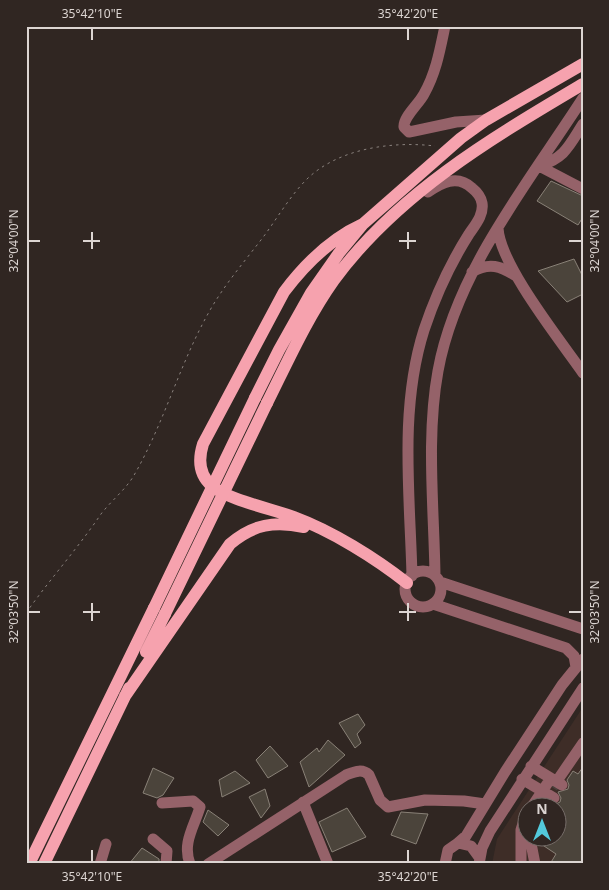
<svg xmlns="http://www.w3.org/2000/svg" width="609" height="890" font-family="'Noto Sans',sans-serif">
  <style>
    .built { fill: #3e2d27; fill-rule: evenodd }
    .building { fill: #4b443b; stroke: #898177 }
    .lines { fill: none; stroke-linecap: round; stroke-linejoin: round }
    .minor-tunnel { stroke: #4a403c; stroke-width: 11; stroke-dasharray: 11 5.5; stroke-linecap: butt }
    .path { stroke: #8a827e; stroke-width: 1; stroke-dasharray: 2.5 4; stroke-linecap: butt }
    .minor { stroke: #956269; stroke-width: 11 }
    .major { stroke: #f6a2ae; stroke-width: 12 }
    .major-bridge { stroke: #f6a2ae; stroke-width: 12 }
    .ticks { fill: none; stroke: #dcd5d2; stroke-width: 2 }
    .neatline { fill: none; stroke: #dcd5d2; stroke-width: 2 }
    .ticks-label { font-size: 12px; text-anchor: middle; fill: #dcd5d2 }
  </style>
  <rect width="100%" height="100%" fill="#302622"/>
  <path class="built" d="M583,707V864H492L497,839ZM526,808H556V838H526Z"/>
  <path class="building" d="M551,181L583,196V217L578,225L537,201Z
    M574,259L583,277V294L567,302L538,271Z
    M358,714L365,725L357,734L361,743L355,748L339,723Z
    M328,740L345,755L309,787L300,762L317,748L319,752Z
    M270,746L288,766L268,778L256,760Z
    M583,767V864H550L556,854L538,842V838H556V808H548L550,804L554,805L560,802L561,798L558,792L568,789L569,785L567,780L573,771L578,774Z
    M153,768L174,778L163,795L157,798L143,793Z
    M235,771L250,783L222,797L219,780Z
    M265,789L270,806L261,818L249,797Z
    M347,808L366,837L332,852L319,822Z
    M208,810L229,825L218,836L203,822Z
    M401,812L428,814L416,844L391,835Z
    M142,848L159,859V864H129Z"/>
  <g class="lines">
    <path class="minor-tunnel" d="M543,801L559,778"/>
    <path class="path" d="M26,613C50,579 78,548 101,514C111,501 124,491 133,477C164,424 179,365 209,312C224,285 245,261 264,236C278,217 290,196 307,179C339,148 393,141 435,146"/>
    <path class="minor" d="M445,26C440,50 436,73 424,94C419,104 403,117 404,127L409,132L414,131L456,122L486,120
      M539,166C565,158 569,146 583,124
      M539,166L583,189
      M498,228C500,265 560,340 583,373
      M472,272C489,262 501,266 516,276
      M405 589a18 18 0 1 1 36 0a18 18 0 1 1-36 0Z
      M435,575C434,509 426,436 438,371C456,271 529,182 583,98
      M412,576C410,495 399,409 424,330C435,297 450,264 469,234C475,225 484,215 482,203C481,197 477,192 472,188C457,174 441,183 428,192
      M440,582L583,629
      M433,604L566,648L574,656L576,667
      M531,766L562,785
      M559,778L583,743
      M522,779L554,798
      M303,802L328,864
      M162,803L193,801L200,807C194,827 182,843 190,864
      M531,808L547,784
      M530,838L535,864
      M153,839L167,851L166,864
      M458,843L466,836L505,772L562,685L583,659
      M100,864L106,844
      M208,864L346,775C354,772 362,768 369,775L380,800L388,807L425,800L464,801L485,804
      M445,864L448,850L458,843L471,846L479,857
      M479,864L482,848L490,831L583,688
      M521,864V830L526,814"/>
    <path class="major" d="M363,224C332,238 305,264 284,292L203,444C198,460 199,475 212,486C228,500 273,509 294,517C332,531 375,558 407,583
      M255,398L279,350L311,293L339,253L363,224L461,138L486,120L583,64
      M267,403C288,361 307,318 334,280C398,193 492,138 583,84
      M146,652L165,614
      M125,696L230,544C253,524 275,521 304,527
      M29,864L154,608
      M44,864L129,688"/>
    <path class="major-bridge" d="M154,608L255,398
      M165,614L267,403"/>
  </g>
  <path class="ticks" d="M92,28V40M408,28V40M92,232V249M408,232V249M28,241H40M83,241H100M399,241H416M569,241H582M92,603V621M408,603V621M28,612H40M83,612H100M399,612H416M569,612H582M92,850V862M408,850V862"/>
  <rect width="609" height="890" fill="none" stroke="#302622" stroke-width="55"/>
  <g transform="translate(542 822)"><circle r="24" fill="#302622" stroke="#756c68"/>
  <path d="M0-4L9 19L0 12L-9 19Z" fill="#53cadc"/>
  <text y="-8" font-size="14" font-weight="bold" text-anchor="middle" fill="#dcd5d2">N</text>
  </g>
  <rect x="28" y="28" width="554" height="834" class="neatline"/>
  <g class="ticks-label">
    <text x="92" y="18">35°42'10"E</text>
    <text x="408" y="18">35°42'20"E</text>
    <text transform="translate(14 241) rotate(-90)" y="4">32°04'00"N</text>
    <text transform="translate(595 241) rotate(-90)" y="4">32°04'00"N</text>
    <text transform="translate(14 612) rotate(-90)" y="4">32°03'50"N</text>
    <text transform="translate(595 612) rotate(-90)" y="4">32°03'50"N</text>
    <text x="92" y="881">35°42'10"E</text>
    <text x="408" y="881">35°42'20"E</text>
  </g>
</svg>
